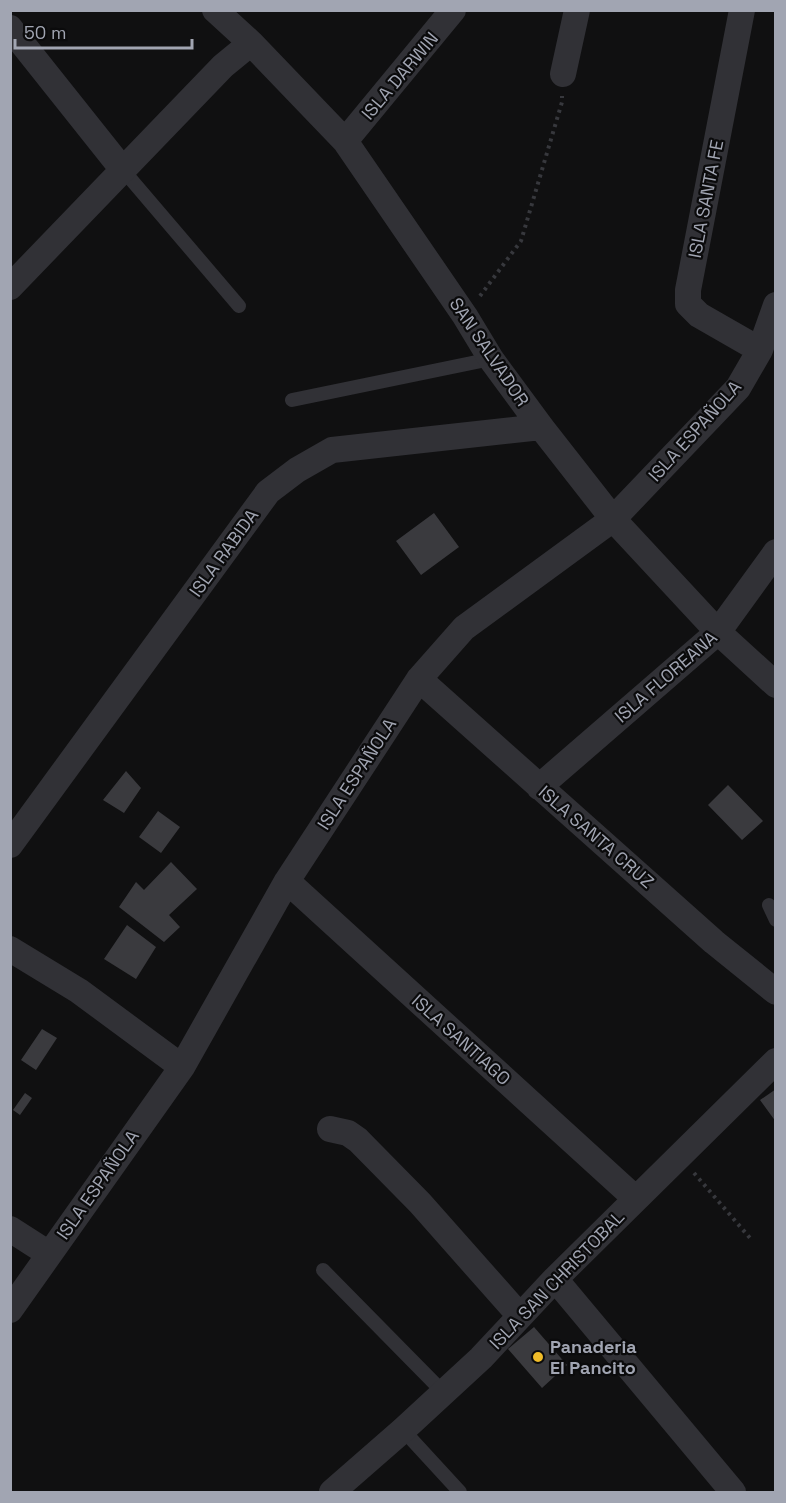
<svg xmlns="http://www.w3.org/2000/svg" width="786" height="1503" font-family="'Space Grotesk',sans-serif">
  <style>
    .building { fill: #3a3a3e }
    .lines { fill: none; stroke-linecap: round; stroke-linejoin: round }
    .path { stroke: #37383d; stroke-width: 4; stroke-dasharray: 3 4.5; stroke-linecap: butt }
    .service { stroke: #313136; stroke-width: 14 }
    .minor { stroke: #313136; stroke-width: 26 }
    .poi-dot { fill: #f0bc29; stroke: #0b0b0c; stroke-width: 2 }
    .labels { text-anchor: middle; stroke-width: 4.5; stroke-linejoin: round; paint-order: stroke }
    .street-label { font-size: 18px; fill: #a1a5b2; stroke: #0b0b0c }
    .poi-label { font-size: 18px; font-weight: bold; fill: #a1a5b2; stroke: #0b0b0c; text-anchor: start }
  </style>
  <rect width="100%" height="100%" fill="#101011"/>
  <path class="building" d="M434,513L459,547L421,575L396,541Z
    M126,771L141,788L124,813L103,800Z
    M728,785L763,821L742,840L708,805Z
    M158,811L180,827L161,853L139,837Z
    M171,862L197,889L169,915L180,927L164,942L119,907L136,882L144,890Z
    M127,925L156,947L136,979L104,959Z
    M42,1029L57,1038L36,1070L21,1060Z
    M776,1089V1122L760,1100Z
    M25,1093L32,1098L20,1115L13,1110Z
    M534,1327L567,1365L542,1388L508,1349Z"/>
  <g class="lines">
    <path class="path" d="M480,296L521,241L562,102V96
      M694,1173L750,1238"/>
    <path class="service" d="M123,170L239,306
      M292,400L491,359
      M769,905L776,920
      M323,1270L444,1393
      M403,1430L460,1492"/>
    <path class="minor" d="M215,10L251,43L345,141L465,316L491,359L541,427L613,519L718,632L776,685
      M742,10L688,290V304L699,315L760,350
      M10,28L123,170
      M563,74L577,10
      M345,141L453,10
      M10,287L223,66L251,43
      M419,679L714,942L776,992
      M539,787L718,632L776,552
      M10,845L268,492L297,470L332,450L541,427
      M287,881L636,1199
      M10,949L79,991L182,1067
      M330,1129L348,1133L358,1140L420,1203L520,1316
      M10,1229L49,1254
      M555,1279L733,1492
      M10,1310L182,1067L287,881L419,679L464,628L613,519L738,388L760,350L776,305
      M332,1492L403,1430L481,1358L555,1279L776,1061"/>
  </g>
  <circle class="poi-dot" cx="538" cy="1357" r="6"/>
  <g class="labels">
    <g class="street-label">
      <text transform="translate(400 76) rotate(-50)" y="6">ISLA DARWIN</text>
      <text transform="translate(706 199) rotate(-79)" y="6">ISLA SANTA FE</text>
      <text transform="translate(489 352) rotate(56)" y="6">SAN SALVADOR</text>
      <text transform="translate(695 431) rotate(-48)" y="6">ISLA ESPAÑOLA</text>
      <text transform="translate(224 553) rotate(-54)" y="6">ISLA RABIDA</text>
      <text transform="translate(666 677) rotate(-41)" y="6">ISLA FLOREANA</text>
      <text transform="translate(357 774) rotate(-57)" y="6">ISLA ESPAÑOLA</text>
      <text transform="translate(596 837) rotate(41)" y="6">ISLA SANTA CRUZ</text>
      <text transform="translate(461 1040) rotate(42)" y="6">ISLA SANTIAGO</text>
      <text transform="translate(98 1185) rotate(-55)" y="6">ISLA ESPAÑOLA</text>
      <text transform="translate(557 1280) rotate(-46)" y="6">ISLA SAN CHRISTOBAL</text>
    </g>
    <g class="poi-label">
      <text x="550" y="1353">Panaderia<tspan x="550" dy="21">El Pancito</tspan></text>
    </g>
  </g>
  <rect width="786" height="1503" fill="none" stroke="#a1a5b2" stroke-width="24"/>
  <path d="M15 39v9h177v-9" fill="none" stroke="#a1a5b2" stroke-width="3"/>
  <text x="24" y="39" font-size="18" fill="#a1a5b2" stroke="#0b0b0c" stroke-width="4.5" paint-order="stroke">50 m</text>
</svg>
